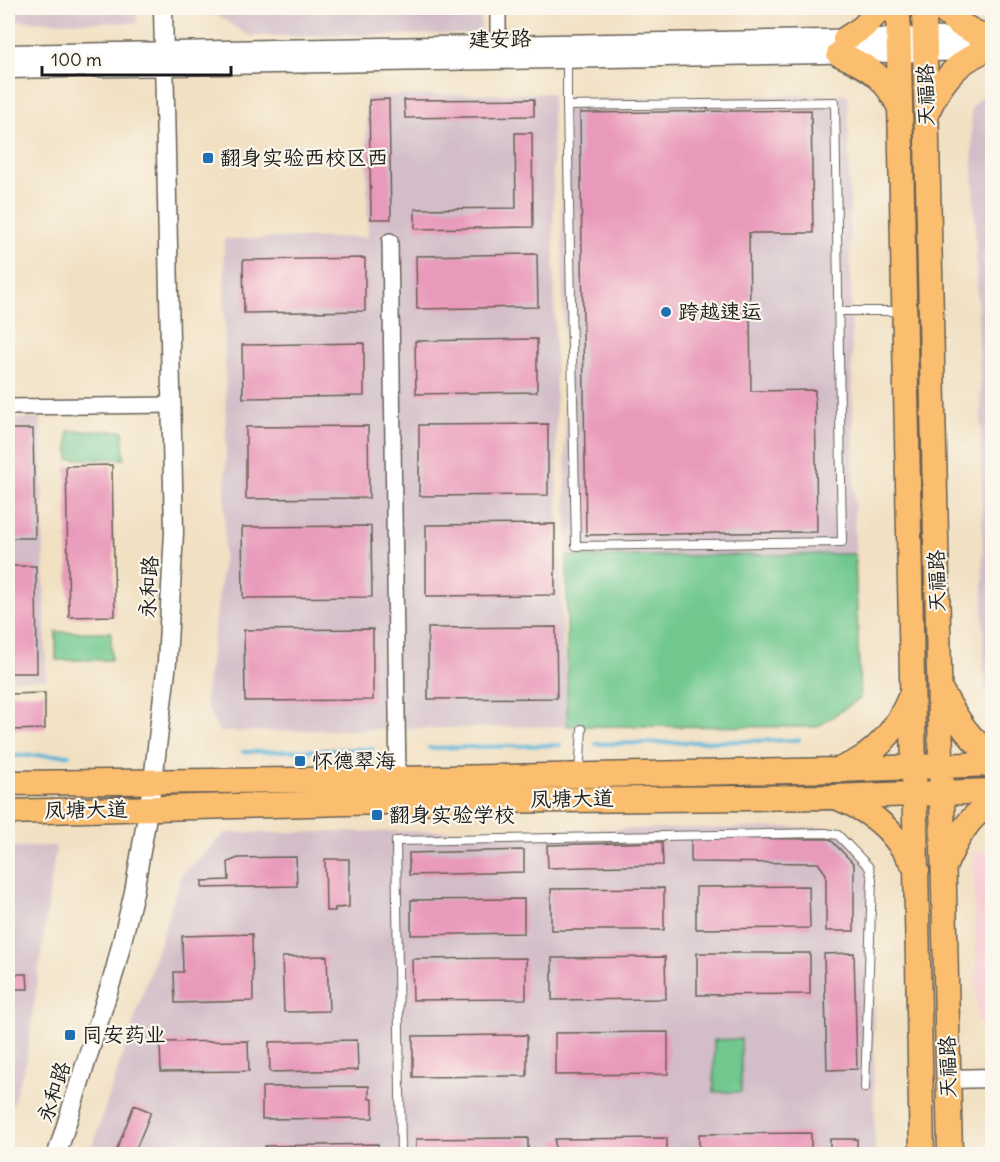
<svg xmlns="http://www.w3.org/2000/svg" width="1000" height="1162" font-family="Delius,'LXGW WenKai TC',sans-serif">
  <style>
    .built { fill: #f7cfd4 }
    .industrial { fill: #d2bdc8 }
    .green { fill: #6fc88f; stroke: #467256; stroke-width: 1.5 }
    .lines { fill: none; stroke-linecap: round; stroke-linejoin: round }
    .stream { stroke: #59b2d6; stroke-width: 4 }
    .building { fill: #e999ba }
    .service-casing { stroke: #676156; stroke-width: 10 }
    .minor-casing { stroke: #676156; stroke-width: 18 }
    .tertiary-casing { stroke: #676156; stroke-width: 21 }
    .primary-casing { stroke: #676156; stroke-width: 27 }
    .service { stroke: #fff; stroke-width: 8 }
    .minor { stroke: #fff; stroke-width: 15 }
    .tertiary { stroke: #fff; stroke-width: 18 }
    .primary { stroke: #fbbd6e; stroke-width: 24 }
    .poi-dot { fill: #1f6fb2; stroke: #fbf7ec; stroke-width: 2 }
    .labels { text-anchor: middle; stroke-width: 4.5; stroke-linejoin: round; paint-order: stroke }
    .street-label { font-size: 21px; fill: #1c1c1c; stroke: #fbf7ec }
    .poi-label { font-size: 21px; fill: #1c1c1c; stroke: #fbf7ec; text-anchor: start }
  </style>
  <rect width="100%" height="100%" fill="#fbf7ec"/>
  <filter id="ink" filterUnits="userSpaceOnUse"><feTurbulence type="fractalNoise" baseFrequency=".0167" numOctaves="2"/><feDisplacementMap in="SourceGraphic" scale="12" xChannelSelector="R" yChannelSelector="G"/><feConvolveMatrix kernelMatrix="1 2 1 2 8 2 1 2 1" color-interpolation-filters="sRGB"/></filter>
  <filter id="wash" filterUnits="userSpaceOnUse"><feTurbulence type="fractalNoise" baseFrequency=".008" numOctaves="4" result="noise"/><feDisplacementMap in="SourceGraphic" scale="24" xChannelSelector="R" yChannelSelector="G"/><feGaussianBlur stdDeviation="1.35" result="paint"/><feColorMatrix in="noise" values="0 0 0 0 0 0 0 0 0 0 0 0 0 0 0 0 0 1.4 0 .05"/><feComposite in="paint" operator="in"/></filter>
  <g filter="url(#wash)">
    <rect width="100%" height="100%" fill="#f1e0c2"/>
    <path class="built" d="M973,852H992V1022H977Z"/>
    <path class="industrial" d="M8,8H136L137,23L8,21Z
      M206,8H481V34L249,36Z
      M992,84V698L984,689L981,404L971,109Z
      M552,93L557,492L567,726L219,732L205,703L224,555L226,441L224,239L368,237L366,96Z
      M848,95L855,554L567,557L560,99Z
      M41,418L46,679L8,680V419Z
      M838,827L871,865L875,1154H90L182,874L225,833Z
      M56,846L26,1063L8,1119V847Z"/>
    <path class="green" d="M68,431H123L124,459H69Z
      M855,554L860,698L817,727L567,726V557Z
      M56,632H111V660H56Z
      M741,1039V1092H714V1040Z"/>
    <g class="lines">
      <path class="stream" d="M596,744L799,740
        M429,748L560,745
        M243,752L372,749
        M8,756L69,755"/>
    </g>
    <g id="blocks">
      <path class="building" d="M389,99L391,219H371L369,100Z
        M534,99V116L405,118L404,100Z
        M811,110L813,233H749L751,391L815,390L817,532L586,535L580,113Z
        M515,133H532L533,227L415,229V209L516,208Z
        M537,254L538,307L417,309L416,256Z
        M365,258V311L244,313L243,260Z
        M537,339V392L416,394L415,341Z
        M364,343V396L243,398L242,345Z
        M548,424V495L419,496V425Z
        M368,426L369,498L246,499V427Z
        M8,429H33L35,538H8Z
        M112,465L115,616L69,617L66,466Z
        M555,524V595L426,596V525Z
        M371,526L372,597L243,598L242,527Z
        M8,566H36L37,673H8Z
        M556,627L557,698L428,699V628Z
        M373,629V700L245,701L244,630Z
        M45,693V729L8,730V694Z
        M691,838L830,839L854,864V931H826V874L818,863L691,862Z
        M662,842L663,865L548,868L547,845Z
        M524,850V872L409,875V853Z
        M296,857L297,886L202,888V881L229,880L228,862L238,858Z
        M325,859H349V907L335,908V911H326Z
        M809,886L810,928L696,929V887Z
        M664,888V930H551V889Z
        M524,899V933L411,935V900Z
        M252,934L253,1001L175,1003L174,972H183L182,936Z
        M697,953H810V994L697,995Z
        M854,953L857,1069L827,1070L824,954Z
        M327,956L329,1011L284,1012L282,957Z
        M665,957L666,999L552,1000V958Z
        M526,958V999L413,1000L412,959Z
        M8,974H27L28,989H8Z
        M668,1032V1074L555,1075V1033Z
        M527,1035V1076L413,1077V1036Z
        M357,1040L358,1070L270,1072L269,1042Z
        M248,1041L249,1071L161,1072L160,1042Z
        M369,1086V1099H373V1118L262,1119V1087Z
        M134,1105L151,1112L134,1154H115Z
        M811,1133V1154H699V1134Z
        M528,1138V1154H416V1139Z
        M667,1138V1154H555V1139Z
        M830,1139H857V1154H830Z
        M378,1144V1154H265V1146Z"/>
    </g>
  </g>
  <g filter="url(#ink)">
    <use href="#blocks" fill-opacity="0" stroke="#676156" stroke-width="1.5"/>
    <g class="lines">
      <defs>
        <path id="service" d="M567,60V106L576,546L842,542L835,102L567,106
          M838,311H900
          M579,773L582,729
          M401,1154L396,841L825,833L838,835L869,867L872,879L865,1088"/>
        <path id="minor" d="M498,8V46
          M390,241L398,779
          M8,407L173,405"/>
        <path id="tertiary" d="M8,54L982,36
          M8,69L982,51
          M948,1079L992,1078
          M57,1154L115,970L134,892L153,781L167,662L174,532L163,8"/>
        <path id="primary" d="M898,8L922,1154
          M924,8L950,1154
          M940,8L959,24L982,36
          M845,39L862,28L882,8
          M839,54C870,67 885,77 900,108
          M927,112C940,84 954,64 983,51
          M940,689C954,712 967,741 992,753
          M843,768C877,755 898,727 911,695
          M8,783L398,779L838,770L992,764
          M838,798C880,815 894,833 917,870
          M8,812L383,802L833,797L992,791
          M945,865C956,840 968,816 992,803"/>
      </defs>
      <use href="#service" class="service-casing"/>
      <use href="#minor" class="minor-casing"/>
      <use href="#tertiary" class="tertiary-casing"/>
      <use href="#primary" class="primary-casing"/>
      <use href="#service" class="service"/>
      <use href="#minor" class="minor"/>
      <use href="#tertiary" class="tertiary"/>
      <use href="#primary" class="primary"/>
    </g>
  </g>
  <g class="poi-dot">
    <rect x="202" y="152" width="12" height="12" rx="3"/>
    <circle cx="666" cy="312" r="6"/>
    <rect x="294" y="755" width="12" height="12" rx="3"/>
    <rect x="371" y="809" width="12" height="12" rx="3"/>
    <rect x="64" y="1029" width="12" height="12" rx="3"/>
  </g>
  <g class="labels">
    <g class="street-label">
      <text transform="translate(500 39) rotate(-1)" y="7">建安路</text>
      <text transform="translate(926 95) rotate(-91)" y="7">天福路</text>
      <text transform="translate(937 581) rotate(-91)" y="7">天福路</text>
      <text transform="translate(149 587) rotate(-87)" y="7">永和路</text>
      <text transform="translate(572 799) rotate(-1)" y="7">凤塘大道</text>
      <text transform="translate(86 810) rotate(-1)" y="7">凤塘大道</text>
      <text transform="translate(948 1067) rotate(-91)" y="7">天福路</text>
      <text transform="translate(54 1092) rotate(-72)" y="7">永和路</text>
    </g>
    <g class="poi-label">
      <text x="220" y="165">翻身实验西校区西</text>
      <text x="678" y="319">跨越速运</text>
      <text x="312" y="768">怀德翠海</text>
      <text x="389" y="822">翻身实验学校</text>
      <text x="82" y="1042">同安药业</text>
    </g>
  </g>
  <rect width="1000" height="1162" fill="none" stroke="#fbf7ec" stroke-width="30"/>
  <path d="M42 66v9h189v-9" fill="none" stroke="#1c1c1c" stroke-width="3"/>
  <text x="51" y="66" font-size="18" fill="#1c1c1c" stroke="#fbf7ec" stroke-width="4.5" paint-order="stroke">100 m</text>
</svg>
